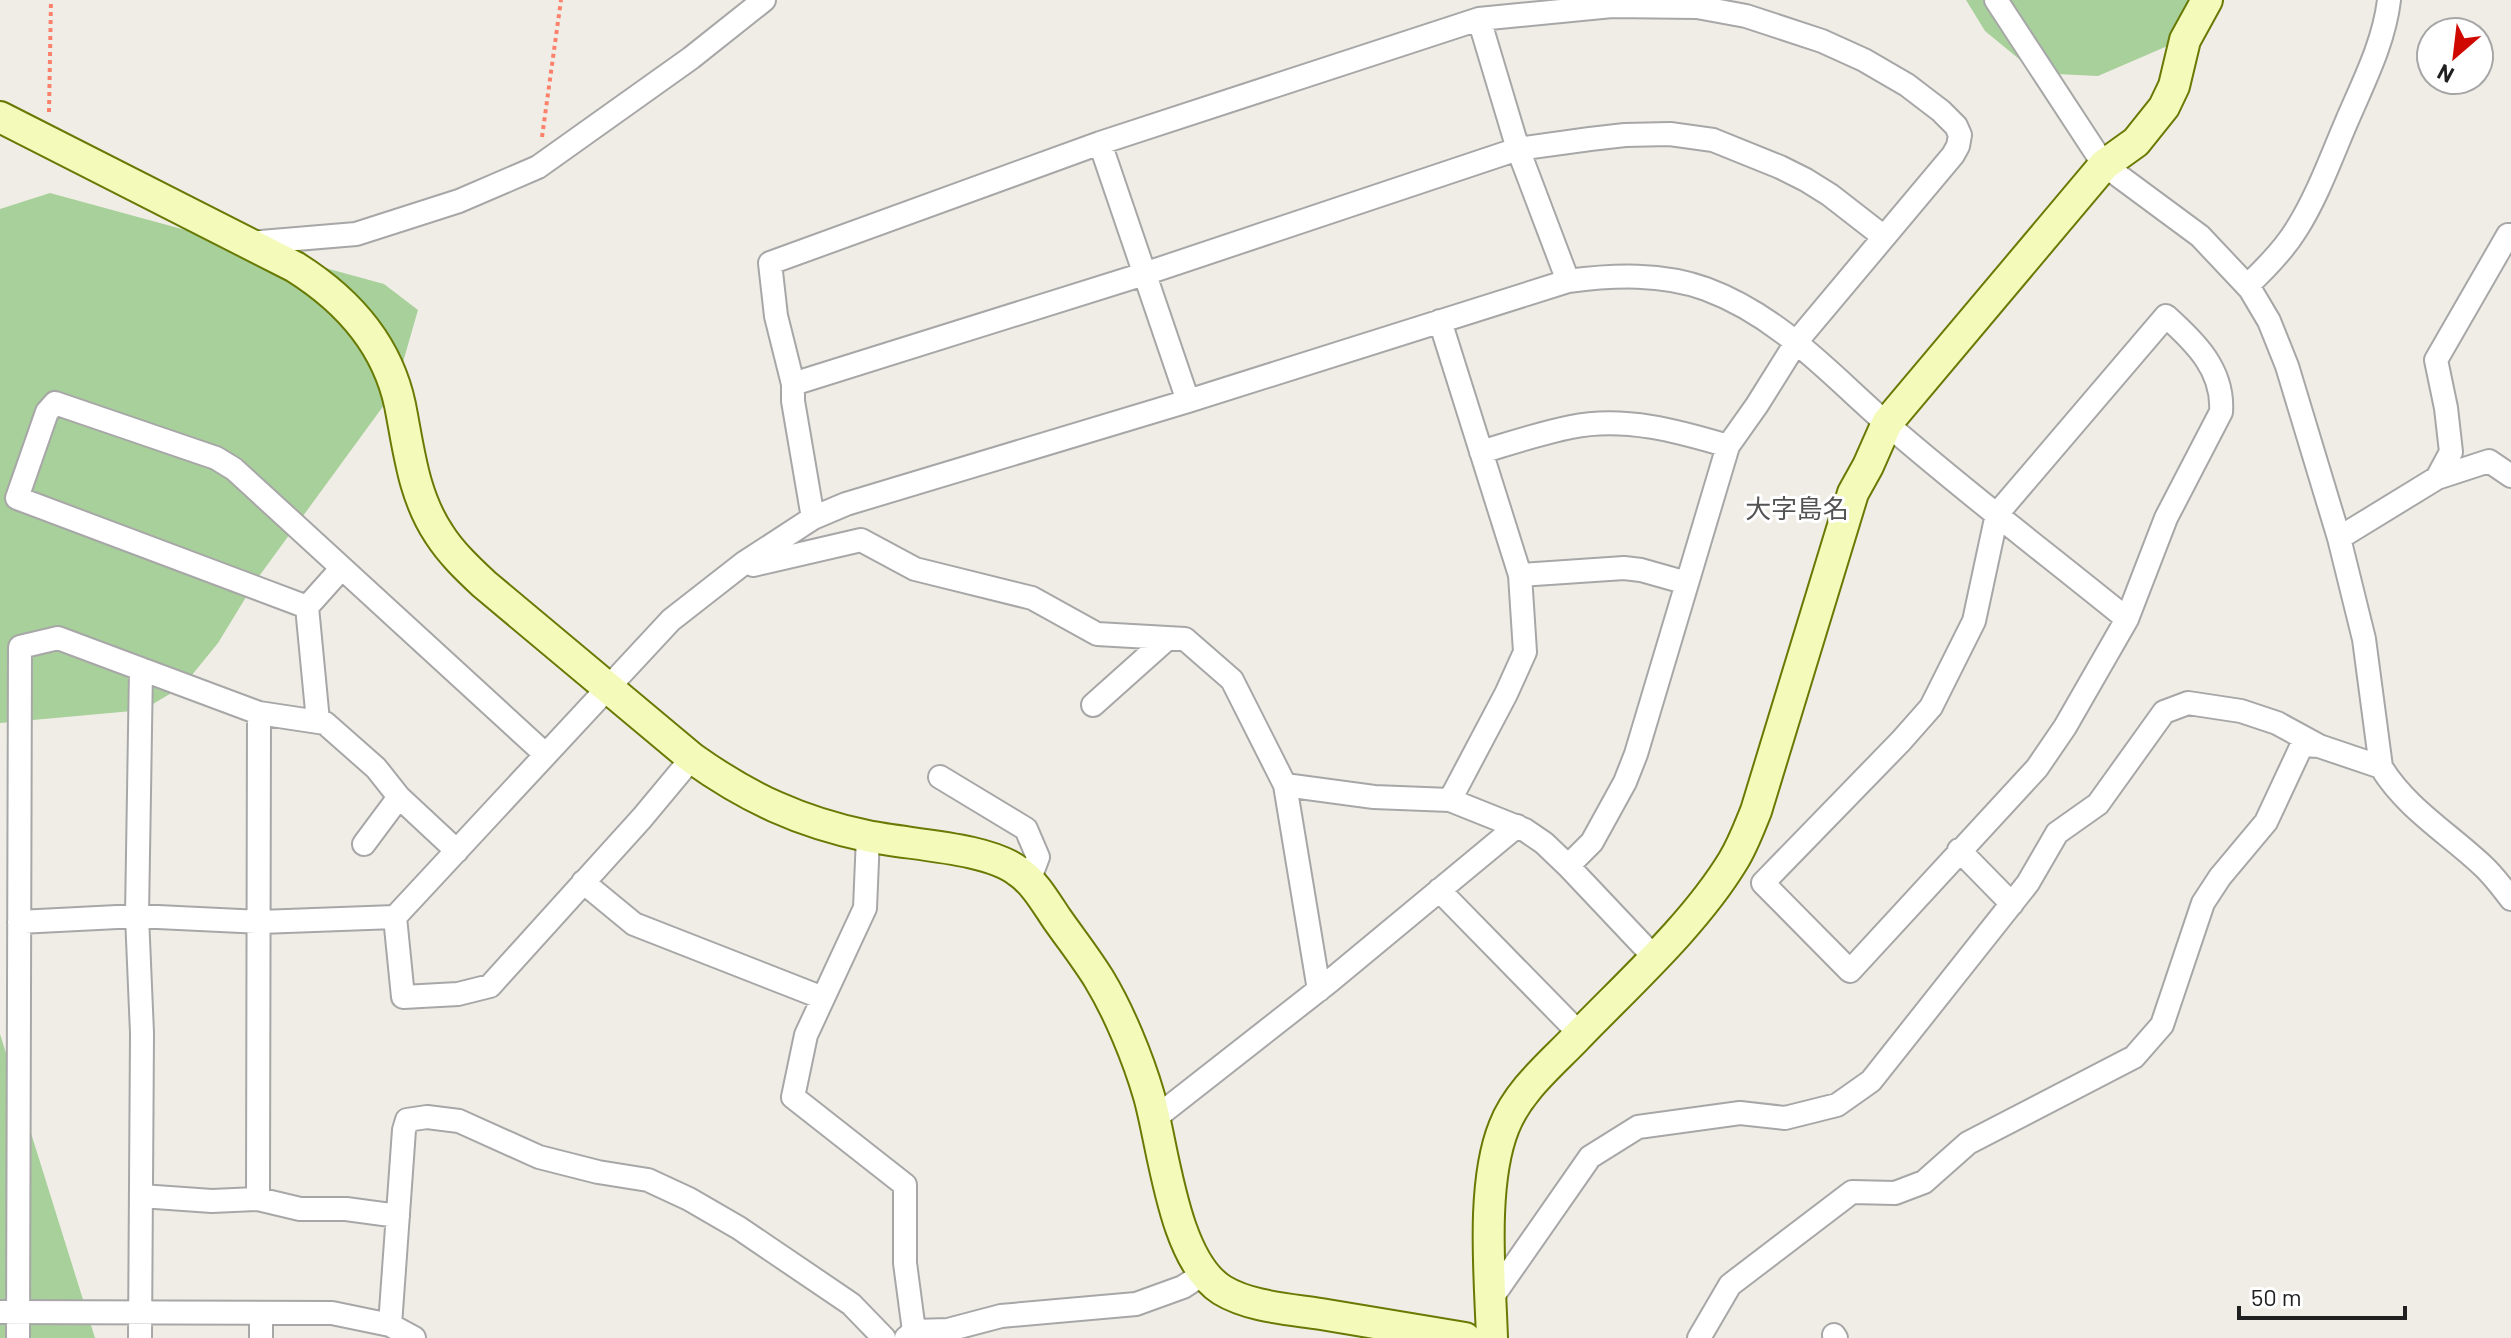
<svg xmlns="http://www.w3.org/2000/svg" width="2511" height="1338" font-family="Barlow,'Noto Sans JP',sans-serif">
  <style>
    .forest { fill: #a8d09a }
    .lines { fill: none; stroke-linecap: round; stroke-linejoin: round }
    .street-casing { stroke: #a7a7a7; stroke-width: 26 }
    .secondary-casing { stroke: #687a03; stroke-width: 34 }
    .path { stroke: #fc816c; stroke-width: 4; stroke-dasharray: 4 4; stroke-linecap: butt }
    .street { stroke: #fff; stroke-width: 22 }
    .secondary { stroke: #f4faba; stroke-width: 30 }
    .labels { text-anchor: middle; stroke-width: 6; stroke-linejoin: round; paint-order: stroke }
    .quarter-label { font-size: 26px; fill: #535353; stroke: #fff }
  </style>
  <rect width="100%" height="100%" fill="#f0ede6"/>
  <path class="forest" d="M1966,0H2210L2179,41L2098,76L2036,73L1985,31Z
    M50,193L384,284L418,310L395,390L257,579L218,643L183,686L143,710L0,723V209Z
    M0,1034L95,1338H0Z"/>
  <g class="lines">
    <defs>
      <path id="street" d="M1996,0L2104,165L2200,236L2250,289L2269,321L2287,366L2339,538L2364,639L2381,767C2406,808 2448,833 2482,865C2493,875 2502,887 2511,899
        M1479,19L1518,149L1568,281
        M1100,143L1188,401
        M249,243L356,234L459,201L538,167L691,58L764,0
        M2247,286C2265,269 2283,251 2296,230C2317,197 2331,158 2346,123C2363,83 2384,43 2389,0
        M2166,316C2195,342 2224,370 2221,412L2166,518L2127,619L2065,727L2037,768L1850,971L1763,883L1901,741L1931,707L1974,621L1997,514Z
        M1440,321L1520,575L1525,652L1506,694L1450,800
        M793,384L1144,274L1518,149L1590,139L1625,135L1670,134L1713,140L1780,167L1806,180L1830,195L1884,237
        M1481,452C1511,443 1541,433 1571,427C1624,416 1678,431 1728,446
        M2437,478L2451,452L2446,408L2436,360L2508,235H2511
        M813,518L793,401V384L776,316L770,263L1100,143L1479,19L1612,6L1697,7L1746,16L1822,41L1864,60L1907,85L1941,111L1956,126L1960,135L1958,146L1953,155L1797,341L1757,405L1728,446L1636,754L1625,782L1592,842L1568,866
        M2339,538L2437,478L2489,461L2511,476
        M753,565L861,540L915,569L1032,598L1097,634L1185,639L1232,680L1285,785L1319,990
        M1520,575L1624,568L1641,570L1687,583
        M307,607L341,569
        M1093,705L1168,638
        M318,721L307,607L17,498L47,412L55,403L216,458L234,469L545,754
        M940,777L1026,829L1038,857L1029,881
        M1285,785L1374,797L1450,800L1525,830L1544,843L1568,866L1654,957
        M868,837L865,908L806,1035L793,1097L905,1185V1263L914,1331
        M364,844L399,797
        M1959,850L2012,904
        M583,882L634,924L823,998
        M1439,890L1580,1034
        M395,917L403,997L458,994L490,986L642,818L692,758
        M19,922L137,916L260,922L395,917L671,620L744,563L813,518L846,504L1188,401L1568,281C1614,275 1662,273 1706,289C1779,316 1829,373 1886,423C1964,491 2047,554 2127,619
        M1154,1119L1330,981L1517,826
        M141,1196L212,1201L258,1199L300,1209H346L398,1216
        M258,1199L259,713
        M1491,1299L1590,1157L1638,1127L1740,1113L1785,1118L1837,1105L1871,1081L2028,883L2057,833L2098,804L2164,712L2188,703L2241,711L2277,723L2319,746
        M0,1312L332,1313L390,1325L414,1338
        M390,1325L404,1130L407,1120L427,1117L459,1121L539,1157L598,1172L648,1180L689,1199L739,1228L851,1304L884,1338
        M1834,1335L1836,1338
        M18,1338L20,647L58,638L259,713L325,723L376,768L399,797L457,851
        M140,1338L142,1033L137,916L141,669
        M261,1338V1313
        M906,1338L914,1331L948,1330L1001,1316L1136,1304L1183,1287L1203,1274
        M1699,1338L1730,1285L1852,1192L1895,1193L1924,1182L1968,1143L2134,1057L2162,1025L2203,903L2220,877L2266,822L2302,745L2319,746L2381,767"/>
      <path id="secondary" d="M0,117L295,267C346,299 387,344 400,405C409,450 413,495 439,534C451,553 468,569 484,584L692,758C748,798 800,822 867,836C909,845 988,847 1019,872C1035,883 1046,903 1057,919C1071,939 1086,958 1099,979C1119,1012 1138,1058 1149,1096C1164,1149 1173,1259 1222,1290C1250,1307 1289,1309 1321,1314C1369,1322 1417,1330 1465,1338
        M1492,1338C1490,1277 1481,1184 1504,1127C1518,1091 1550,1065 1576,1038C1628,984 1694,925 1733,861C1743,845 1749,828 1756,811L1853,493L1868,466L1887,423L2104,165L2136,142L2164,107L2174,86L2185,40L2207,0"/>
    </defs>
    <use href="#street" class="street-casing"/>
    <use href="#secondary" class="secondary-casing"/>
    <path class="path" d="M49,112L51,0
      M542,137L561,0"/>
    <use href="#street" class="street"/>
    <use href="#secondary" class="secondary"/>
  </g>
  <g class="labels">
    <g class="quarter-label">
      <text x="1797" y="518">大字島名</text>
    </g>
  </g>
  <g transform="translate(2455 56) rotate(208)"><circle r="38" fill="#ffffff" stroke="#a6a6a6" stroke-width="2"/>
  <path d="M0-6L14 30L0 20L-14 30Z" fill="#cf0900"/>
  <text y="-12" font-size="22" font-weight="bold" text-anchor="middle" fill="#202020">N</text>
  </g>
  <path d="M2239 1306v12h166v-12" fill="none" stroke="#202020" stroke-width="4"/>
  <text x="2251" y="1306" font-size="24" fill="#202020" stroke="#ffffff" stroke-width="6" paint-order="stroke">50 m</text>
</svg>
